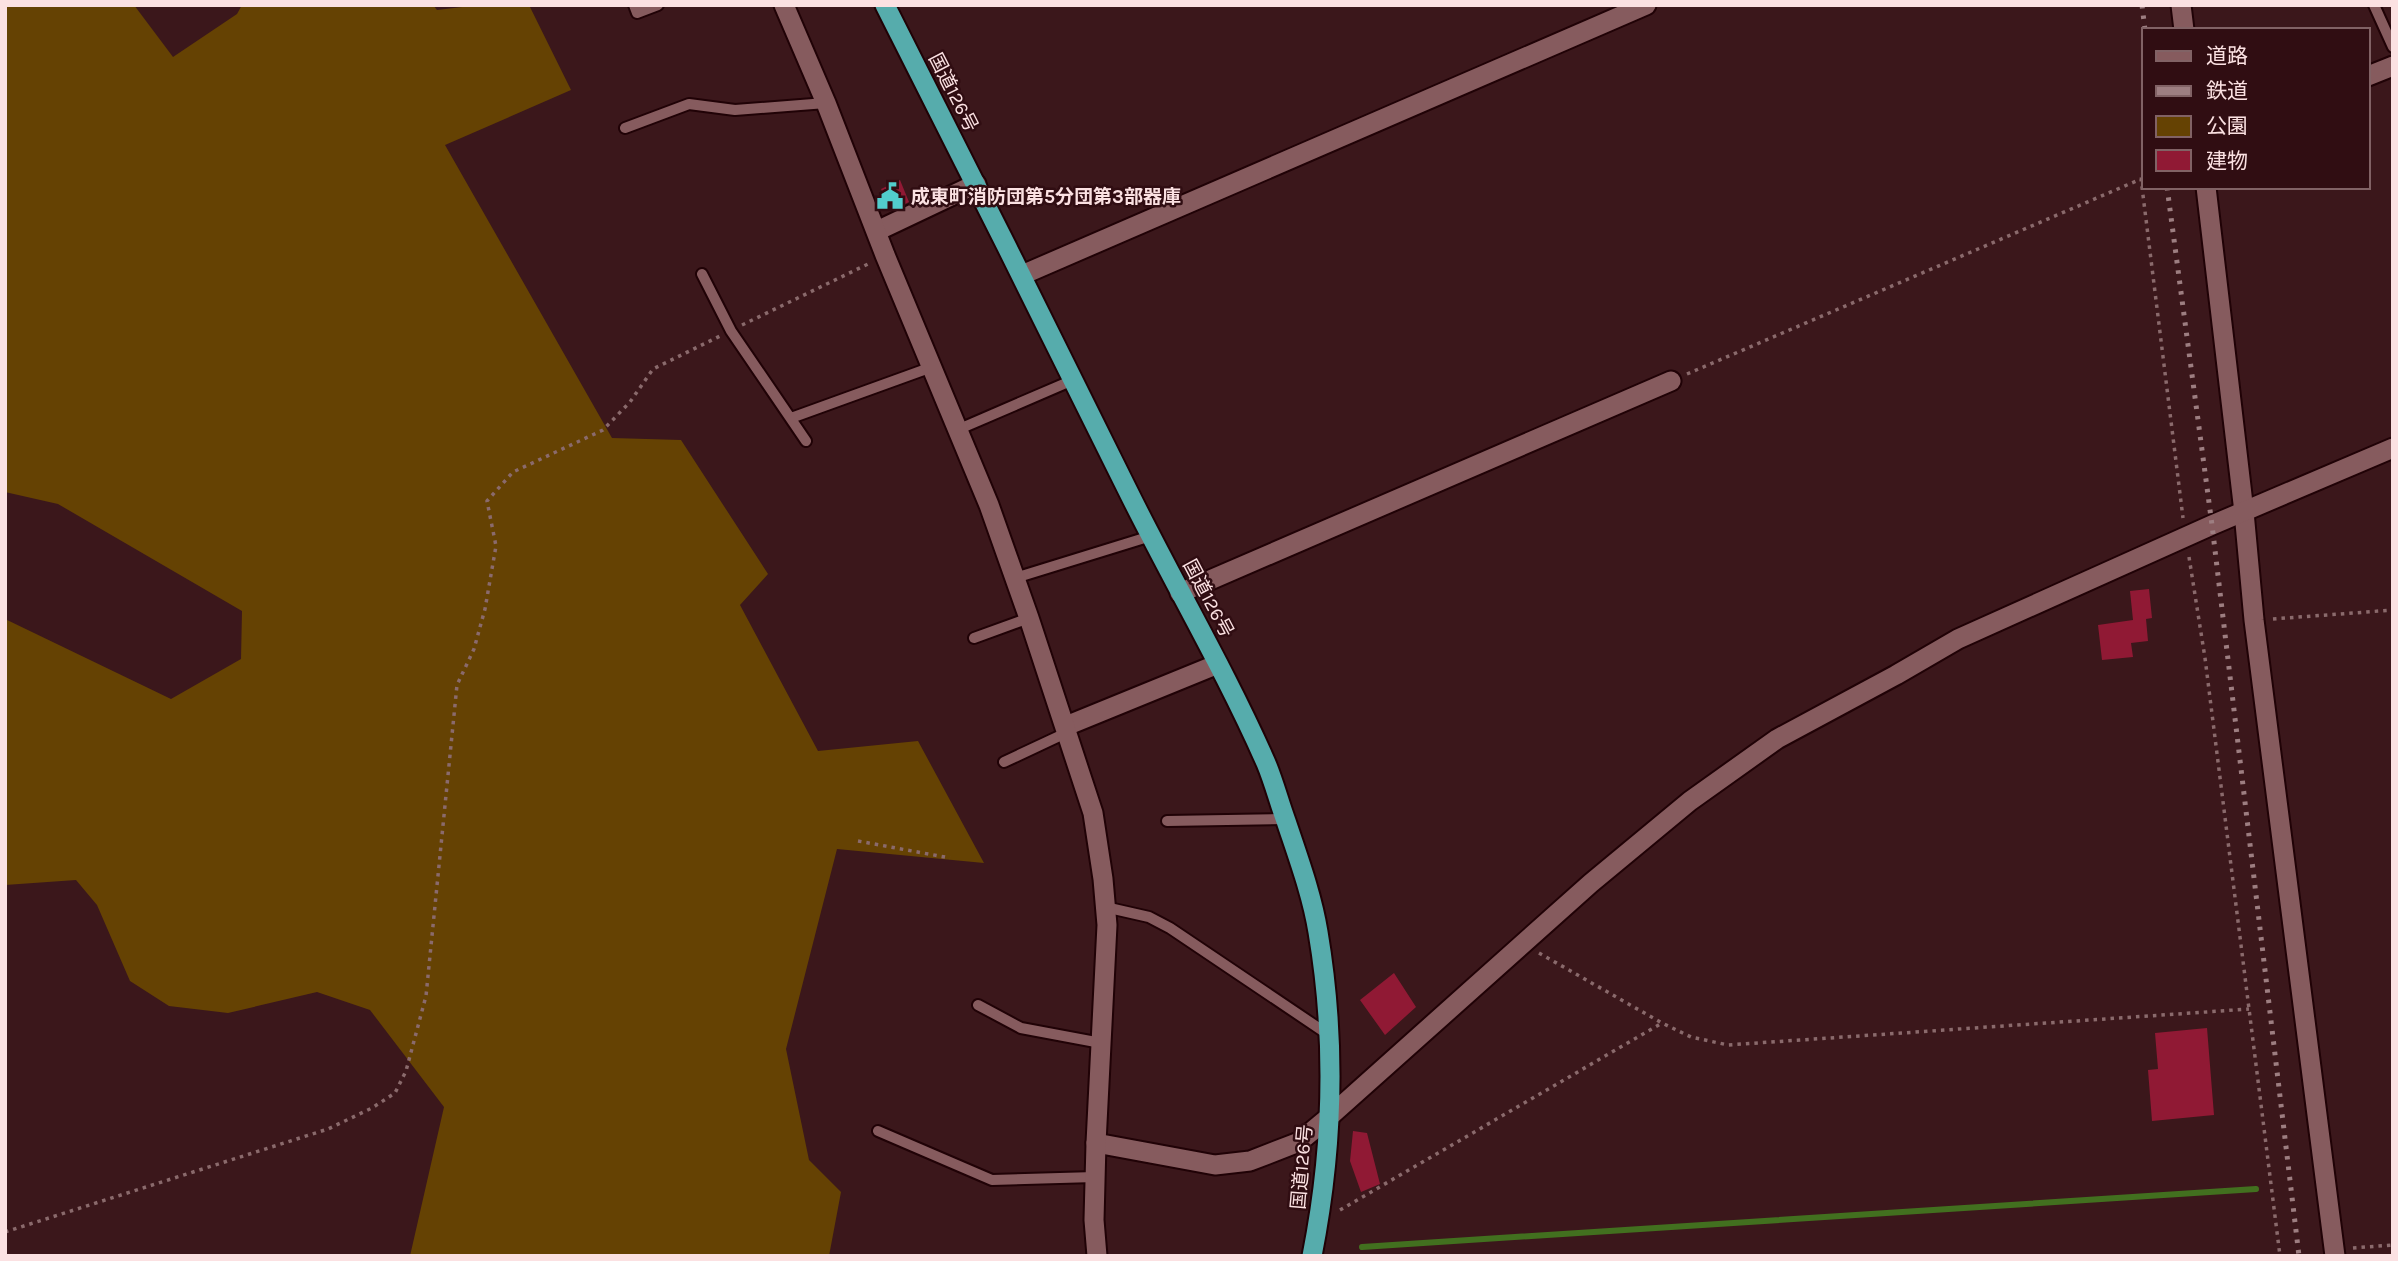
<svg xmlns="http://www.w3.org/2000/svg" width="2398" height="1261" font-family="Karla,'Noto Sans JP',sans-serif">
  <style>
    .green { fill: #654203 }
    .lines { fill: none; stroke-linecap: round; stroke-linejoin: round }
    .stream { stroke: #42701f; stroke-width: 6 }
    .building { fill: #901934 }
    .service-casing { stroke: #200206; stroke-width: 14 }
    .minor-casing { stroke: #200206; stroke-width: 23 }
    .tertiary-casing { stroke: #200206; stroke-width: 23 }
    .trunk-casing { stroke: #200206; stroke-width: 23 }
    .path { stroke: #8a6a6c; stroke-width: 3.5; stroke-dasharray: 3.5 5; stroke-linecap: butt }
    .service { stroke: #865b5e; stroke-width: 10 }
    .minor { stroke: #865b5e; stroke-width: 19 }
    .tertiary { stroke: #865b5e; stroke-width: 19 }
    .trunk { stroke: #56acac; stroke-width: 19 }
    .rail { stroke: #9d7e81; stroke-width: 5; stroke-dasharray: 3.5 7; stroke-linecap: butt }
    .labels { text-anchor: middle; stroke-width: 5; stroke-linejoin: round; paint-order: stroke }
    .street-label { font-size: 19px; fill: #fbe1e2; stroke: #300d12 }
    .poi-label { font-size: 19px; font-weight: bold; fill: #fbe1e2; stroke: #300d12; text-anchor: start }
  </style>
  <rect width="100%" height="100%" fill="#3b171b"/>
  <path class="green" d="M5,5H134L173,57L237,14L242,5H433L437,10L479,5H529L571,90L445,145L612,438L681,440L768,574L740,605L818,751L918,741L984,863L837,849L786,1049L809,1160L841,1192L829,1256H410L444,1107L370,1010L317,992L228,1013L169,1006L130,981L97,905L76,880L5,885V619L171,699L241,659L242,611L58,504L5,492Z"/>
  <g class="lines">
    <path class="stream" d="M1362,1247L2256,1189"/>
  </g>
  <path class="building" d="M900,180L909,202L891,211L881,189Z
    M2149,589L2152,618L2146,619L2148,641L2131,643L2133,657L2102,660L2098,625L2133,620L2130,591Z
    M1394,973L1416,1007L1385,1035L1360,1000Z
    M2207,1028L2214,1115L2152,1121L2148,1070L2158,1069L2155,1033Z
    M1353,1131L1367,1133L1380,1184L1361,1192L1350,1161Z"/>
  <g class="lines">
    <defs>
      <path id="service" d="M634,5L637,13L658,5
        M2374,5L2393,47
        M625,128L689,104L735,110L826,103
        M702,274L731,331L806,441
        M791,418L932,367
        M957,430L1073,380
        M1015,578L1151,536
        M974,638L1029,618
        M1004,762L1068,732
        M1167,821L1285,819
        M1105,907L1149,917L1170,928L1329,1035
        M978,1005L1021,1028L1101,1043
        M878,1131L992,1180L1095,1177"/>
      <path id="minor" d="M2181,5L2184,30
        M2368,76L2393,66
        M2206,187L2244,512L2254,620L2335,1256
        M877,231L976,184
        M1022,275L1646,5
        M1180,593L1671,381
        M1066,726L1218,664
        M1096,1143L1215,1165L1250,1161L1299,1142L1329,1117"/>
      <path id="tertiary" d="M784,5L826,103L885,255L989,505L1029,618L1093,813L1103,879L1107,925L1096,1143L1094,1220L1097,1256
        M1329,1117L1591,883L1690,801L1777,739L1896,675L1958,639L2212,525L2393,448"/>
      <path id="trunk" d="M885,5C967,167 1048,328 1128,491C1173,582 1225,670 1266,763C1274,782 1279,802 1286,821C1298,857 1312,895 1318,932C1336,1039 1333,1150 1312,1256"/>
    </defs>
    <use href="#service" class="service-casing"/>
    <use href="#minor" class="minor-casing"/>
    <use href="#tertiary" class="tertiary-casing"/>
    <use href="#trunk" class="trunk-casing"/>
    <path class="path" d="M742,325L868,264
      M1687,374L2141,179L2183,518
      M2189,557L2205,658L2280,1256
      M2273,619L2393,610
      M858,841L950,858
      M1539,953L1662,1023L1691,1037L1728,1045L2249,1009
      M1340,1210L1662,1023
      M5,1232L328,1129L372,1108L395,1093L406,1071L426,996L457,685L474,649L485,609L496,546L487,501L513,472L603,430L630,402L653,369L720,336
      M2353,1248L2393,1245"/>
    <use href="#service" class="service"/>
    <use href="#minor" class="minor"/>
    <use href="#tertiary" class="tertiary"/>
    <use href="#trunk" class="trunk"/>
    <path class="rail" d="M2142,5L2145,30
      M2167,187L2212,525L2299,1256"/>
  </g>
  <defs>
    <symbol id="civic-bare" viewBox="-9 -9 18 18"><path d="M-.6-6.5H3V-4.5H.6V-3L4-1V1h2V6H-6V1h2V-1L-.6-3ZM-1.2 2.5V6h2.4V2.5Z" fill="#52cdcc" stroke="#300d12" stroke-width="2.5" paint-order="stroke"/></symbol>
  </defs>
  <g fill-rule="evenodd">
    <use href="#civic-bare" x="871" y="177" width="38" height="38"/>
  </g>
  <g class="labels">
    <g class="street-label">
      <text transform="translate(954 92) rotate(63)" y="7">国道126号</text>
      <text transform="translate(1209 598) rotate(62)" y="7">国道126号</text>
      <text transform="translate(1301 1167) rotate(-85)" y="7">国道126号</text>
    </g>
    <g class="poi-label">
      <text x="911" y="203">成東町消防団第5分団第3部器庫</text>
    </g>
  </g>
  <rect width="2398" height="1261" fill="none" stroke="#fbe1e2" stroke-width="14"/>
  <rect x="2142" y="28" width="228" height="161" fill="#300d12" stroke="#816265" stroke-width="2"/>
  <rect x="2156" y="51" width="35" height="10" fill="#865b5e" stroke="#816265" stroke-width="2"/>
  <text x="2206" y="63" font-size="21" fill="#fbe1e2">道路</text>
  <rect x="2156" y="86" width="35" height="10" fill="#9d7e81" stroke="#816265" stroke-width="2"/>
  <text x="2206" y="98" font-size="21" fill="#fbe1e2">鉄道</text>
  <rect x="2156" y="116" width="35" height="21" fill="#654203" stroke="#816265" stroke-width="2"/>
  <text x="2206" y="133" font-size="21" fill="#fbe1e2">公園</text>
  <rect x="2156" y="150" width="35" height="21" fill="#901934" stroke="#816265" stroke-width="2"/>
  <text x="2206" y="168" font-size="21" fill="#fbe1e2">建物</text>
</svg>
